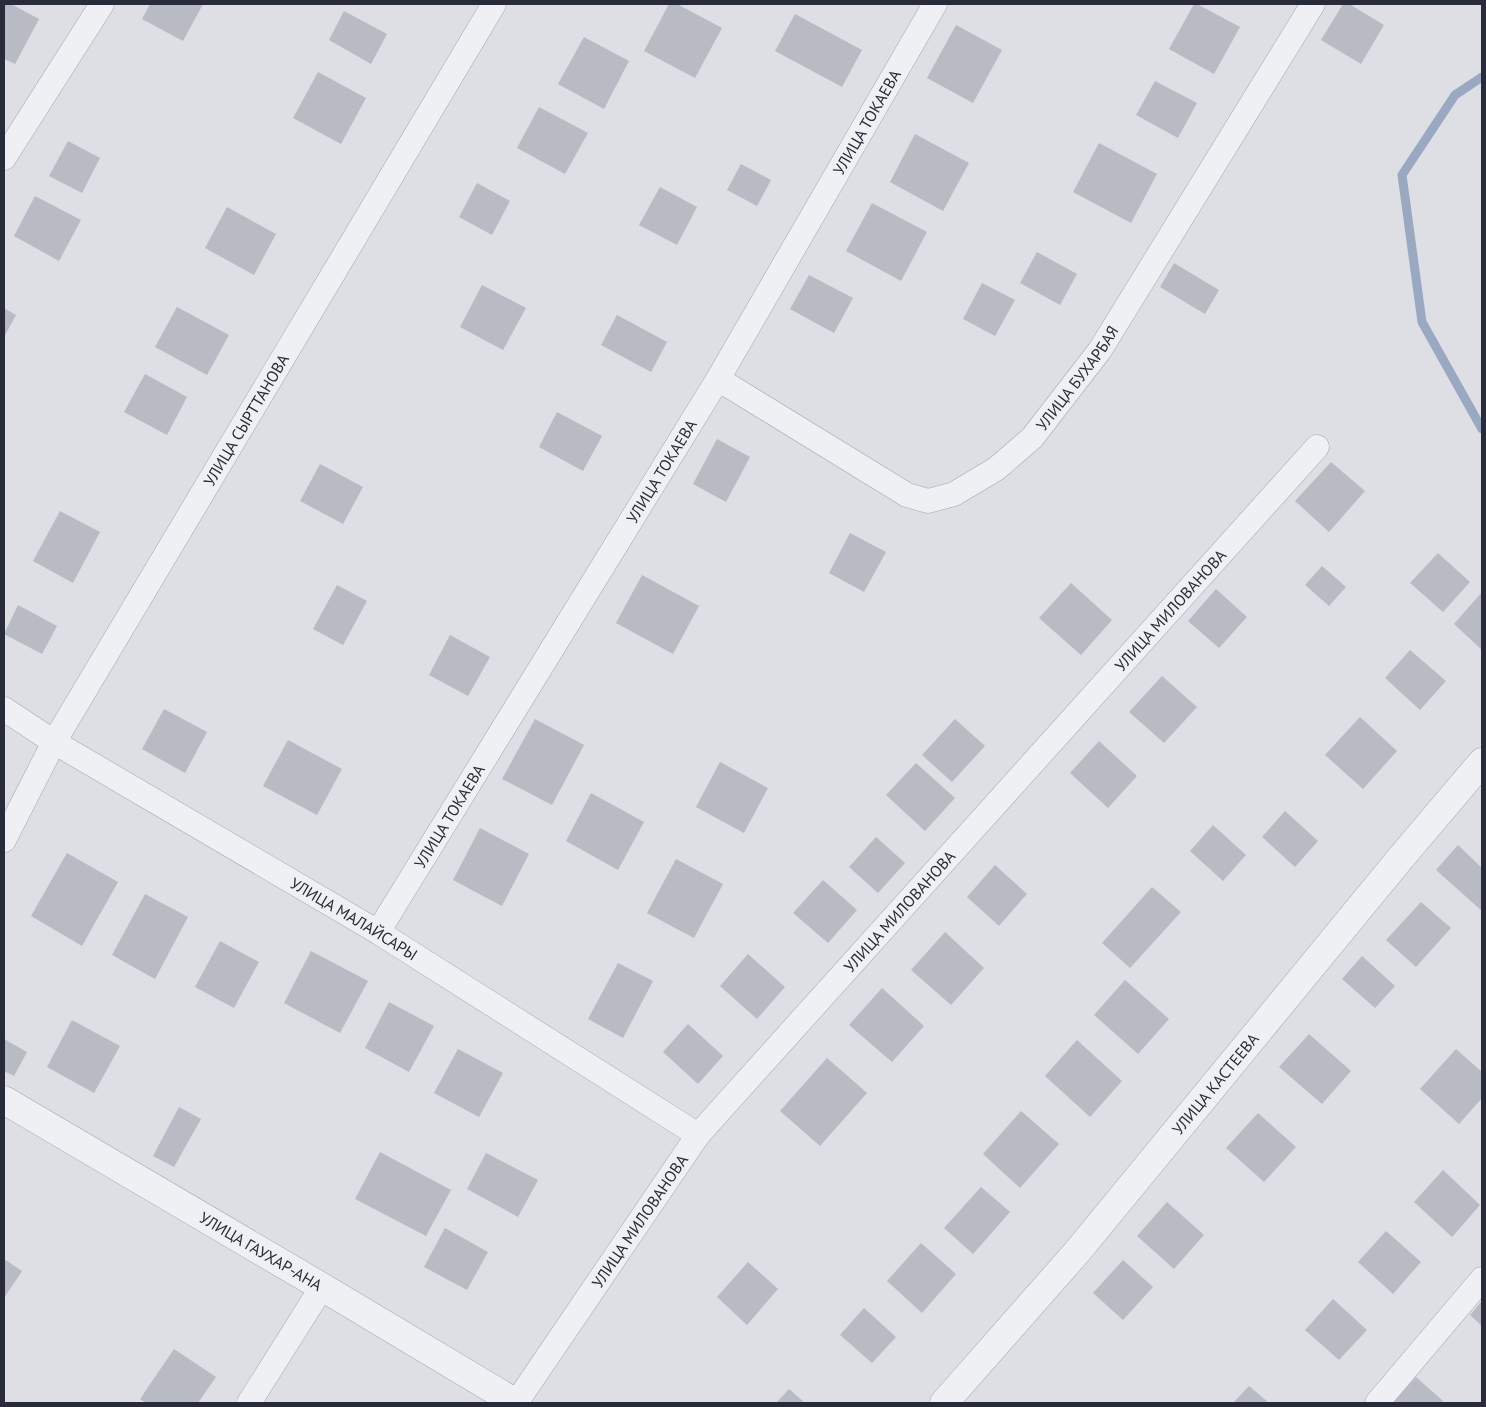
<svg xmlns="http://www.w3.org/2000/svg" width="1486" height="1407" font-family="'PT Sans',sans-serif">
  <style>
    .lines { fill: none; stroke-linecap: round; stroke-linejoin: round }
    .stream { stroke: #9ba8c2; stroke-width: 9 }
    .building { fill: #b8bac4 }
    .minor-casing { stroke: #a3a6ae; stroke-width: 25 }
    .tertiary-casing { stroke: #a3a6ae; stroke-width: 29 }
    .minor { stroke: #eff0f4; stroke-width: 24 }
    .tertiary { stroke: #eff0f4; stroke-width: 28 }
    .labels { text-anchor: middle; stroke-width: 5; stroke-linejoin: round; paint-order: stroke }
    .street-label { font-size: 16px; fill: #282c3a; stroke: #eceef3 }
  </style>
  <rect width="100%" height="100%" fill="#dddfe5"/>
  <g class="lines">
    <path class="stream" d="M1482,77L1455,95L1402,175L1422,322L1482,429"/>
  </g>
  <path class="building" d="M4,4H11L39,19L15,64L4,59Z
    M150,4H203L183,41L142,19Z
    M669,4H677L722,28L695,78L644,51Z
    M1194,4H1197L1240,27L1214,74L1169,49Z
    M1343,4H1349L1384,25L1361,64L1321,40Z
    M344,11L387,34L371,64L329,40Z
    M795,14L862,50L842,87L775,51Z
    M956,25L1002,50L973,103L927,78Z
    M584,37L629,61L604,109L558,84Z
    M318,72L366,98L341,144L293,118Z
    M1155,81L1197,103L1178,138L1136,115Z
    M539,107L588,133L565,174L517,148Z
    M915,134L969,163L943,211L890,182Z
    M68,141L100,158L82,193L49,176Z
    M1099,143L1157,174L1131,223L1073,192Z
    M741,164L771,180L757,206L727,190Z
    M477,183L510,201L492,235L459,217Z
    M660,187L697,207L677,245L639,225Z
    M35,196L81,220L59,261L14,236Z
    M872,203L927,232L901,281L846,251Z
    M227,207L276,234L254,275L205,248Z
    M1037,252L1077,274L1060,305L1020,283Z
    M1174,263L1219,290L1205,314L1160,287Z
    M809,275L853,298L834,333L790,309Z
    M982,283L1015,300L995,336L963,319Z
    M482,285L526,308L503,350L460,327Z
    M177,307L229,335L207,375L155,347Z
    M4,308L16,315L4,337Z
    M617,315L667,342L651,372L601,345Z
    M145,374L187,397L167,435L124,412Z
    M557,412L602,436L583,471L539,447Z
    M717,439L750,457L726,502L693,484Z
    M1331,462L1365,491L1329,532L1295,501Z
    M320,464L363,487L343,524L300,501Z
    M60,511L100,532L73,583L33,561Z
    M850,533L886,552L864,592L829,573Z
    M1438,553L1470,582L1443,612L1410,583Z
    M1322,566L1346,587L1329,606L1305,585Z
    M642,575L699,606L673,654L616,623Z
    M1071,583L1112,620L1081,655L1039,618Z
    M337,585L367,601L343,645L313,629Z
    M1216,589L1247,617L1219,648L1188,621Z
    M1482,592V650L1454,624Z
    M18,605L57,626L42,654L4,634Z
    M450,635L490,657L468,696L429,675Z
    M1410,650L1446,681L1420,710L1385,678Z
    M1162,676L1197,707L1164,743L1129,712Z
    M164,709L207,732L185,773L142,749Z
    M1360,717L1397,751L1363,789L1325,755Z
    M535,719L584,745L552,805L502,779Z
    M955,719L985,746L952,782L922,755Z
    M288,740L342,769L317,815L263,786Z
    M1099,741L1137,776L1108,808L1070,773Z
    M720,762L768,788L744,833L696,807Z
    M916,763L955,798L925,831L886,795Z
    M591,793L644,822L618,870L566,841Z
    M1285,811L1318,841L1295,867L1262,837Z
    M1213,825L1246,855L1223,881L1190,851Z
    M480,828L529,854L502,906L453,880Z
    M876,837L905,863L878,893L849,867Z
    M1458,845L1482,868V911L1436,870Z
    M67,853L118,882L82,946L31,916Z
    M676,859L723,884L694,938L647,913Z
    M995,865L1027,894L999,926L967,897Z
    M823,880L857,910L828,943L793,913Z
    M1152,887L1181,912L1130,968L1102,943Z
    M145,894L188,917L155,979L112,955Z
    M1421,902L1451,928L1416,967L1386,940Z
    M945,932L984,968L951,1005L911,970Z
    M220,941L259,962L234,1008L195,987Z
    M311,951L368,981L340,1033L284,1003Z
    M748,954L785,987L757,1019L720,986Z
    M1362,956L1395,986L1375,1008L1342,979Z
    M618,963L653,981L623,1038L588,1019Z
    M1125,980L1169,1019L1138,1054L1094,1015Z
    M882,988L924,1026L892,1062L849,1025Z
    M389,1002L434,1026L409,1072L365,1048Z
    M72,1020L120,1046L94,1093L47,1067Z
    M688,1024L723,1056L698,1084L663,1052Z
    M1309,1034L1351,1071L1322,1104L1279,1067Z
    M4,1039L27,1052L14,1076L4,1071Z
    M1077,1040L1122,1081L1090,1117L1045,1076Z
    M458,1049L503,1073L479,1117L434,1093Z
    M1456,1049L1482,1072V1098L1459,1124L1420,1089Z
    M827,1058L867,1093L820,1146L780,1111Z
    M179,1107L201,1119L174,1167L153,1156Z
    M1021,1111L1059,1144L1020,1188L983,1154Z
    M1258,1113L1296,1147L1264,1182L1226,1148Z
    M380,1152L451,1190L426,1236L355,1199Z
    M486,1153L538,1180L518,1217L467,1189Z
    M1443,1170L1480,1205L1452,1237L1414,1202Z
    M981,1187L1010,1212L973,1254L944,1228Z
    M1167,1202L1204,1235L1174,1269L1137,1236Z
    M445,1228L488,1252L467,1290L424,1267Z
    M1386,1231L1421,1262L1393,1294L1358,1262Z
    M921,1243L956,1274L922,1313L887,1281Z
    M4,1259L22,1271L4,1298Z
    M1123,1260L1153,1287L1123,1320L1093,1293Z
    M748,1262L778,1289L747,1325L717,1297Z
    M1333,1299L1367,1330L1339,1360L1305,1330Z
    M1482,1301V1326L1470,1315Z
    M864,1308L896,1337L872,1363L840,1335Z
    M174,1349L216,1377L198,1403H146L140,1399Z
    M1416,1377L1443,1401L1442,1403H1393Z
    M1249,1386L1269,1403H1233Z
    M789,1389L805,1403H776Z"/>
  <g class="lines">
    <defs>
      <g id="minor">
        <path d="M4,158L102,4"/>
        <path id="s1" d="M718,379L907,495L928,501L954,494L996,469L1032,438L1100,350L1313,4"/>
        <path id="s2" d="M4,709L54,742L378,932L698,1135"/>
        <path id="s3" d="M4,840L54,742L494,4"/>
        <path id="s4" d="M378,932L718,379L935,4"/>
        <path d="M249,1403L322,1287"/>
        <path id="s5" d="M516,1403L698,1135L1317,447"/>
        <path d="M1377,1403L1482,1279"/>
      </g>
      <g id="tertiary">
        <path id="s6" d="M4,1100L322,1287L516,1403"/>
        <path id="s7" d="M944,1403L1077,1252L1399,860L1482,762"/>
      </g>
    </defs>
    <use href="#minor" class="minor-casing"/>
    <use href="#tertiary" class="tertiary-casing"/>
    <use href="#minor" class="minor"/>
    <use href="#tertiary" class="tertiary"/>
  </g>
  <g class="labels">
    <g class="street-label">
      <text dy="6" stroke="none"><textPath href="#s4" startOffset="946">УЛИЦА ТОКАЕВА</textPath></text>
      <text dy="6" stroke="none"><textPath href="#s1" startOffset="442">УЛИЦА БУХАРБАЯ</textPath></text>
      <text dy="6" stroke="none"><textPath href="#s3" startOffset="485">УЛИЦА СЫРТТАНОВА</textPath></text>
      <text dy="6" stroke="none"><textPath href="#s4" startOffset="541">УЛИЦА ТОКАЕВА</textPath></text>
      <text dy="6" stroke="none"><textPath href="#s5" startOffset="1030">УЛИЦА МИЛОВАНОВА</textPath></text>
      <text dy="6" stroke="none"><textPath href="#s4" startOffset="136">УЛИЦА ТОКАЕВА</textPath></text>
      <text dy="6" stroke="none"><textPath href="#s5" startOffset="625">УЛИЦА МИЛОВАНОВА</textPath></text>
      <text dy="6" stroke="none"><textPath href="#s2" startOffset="408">УЛИЦА МАЛАЙСАРЫ</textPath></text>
      <text dy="6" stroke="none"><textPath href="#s7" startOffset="419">УЛИЦА КАСТЕЕВА</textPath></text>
      <text dy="6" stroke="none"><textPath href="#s5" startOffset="220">УЛИЦА МИЛОВАНОВА</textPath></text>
      <text dy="6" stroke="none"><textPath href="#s6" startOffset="298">УЛИЦА ГАУХАР-АНА</textPath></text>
    </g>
  </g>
  <rect width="1486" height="1407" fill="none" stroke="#282c3a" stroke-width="10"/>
</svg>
